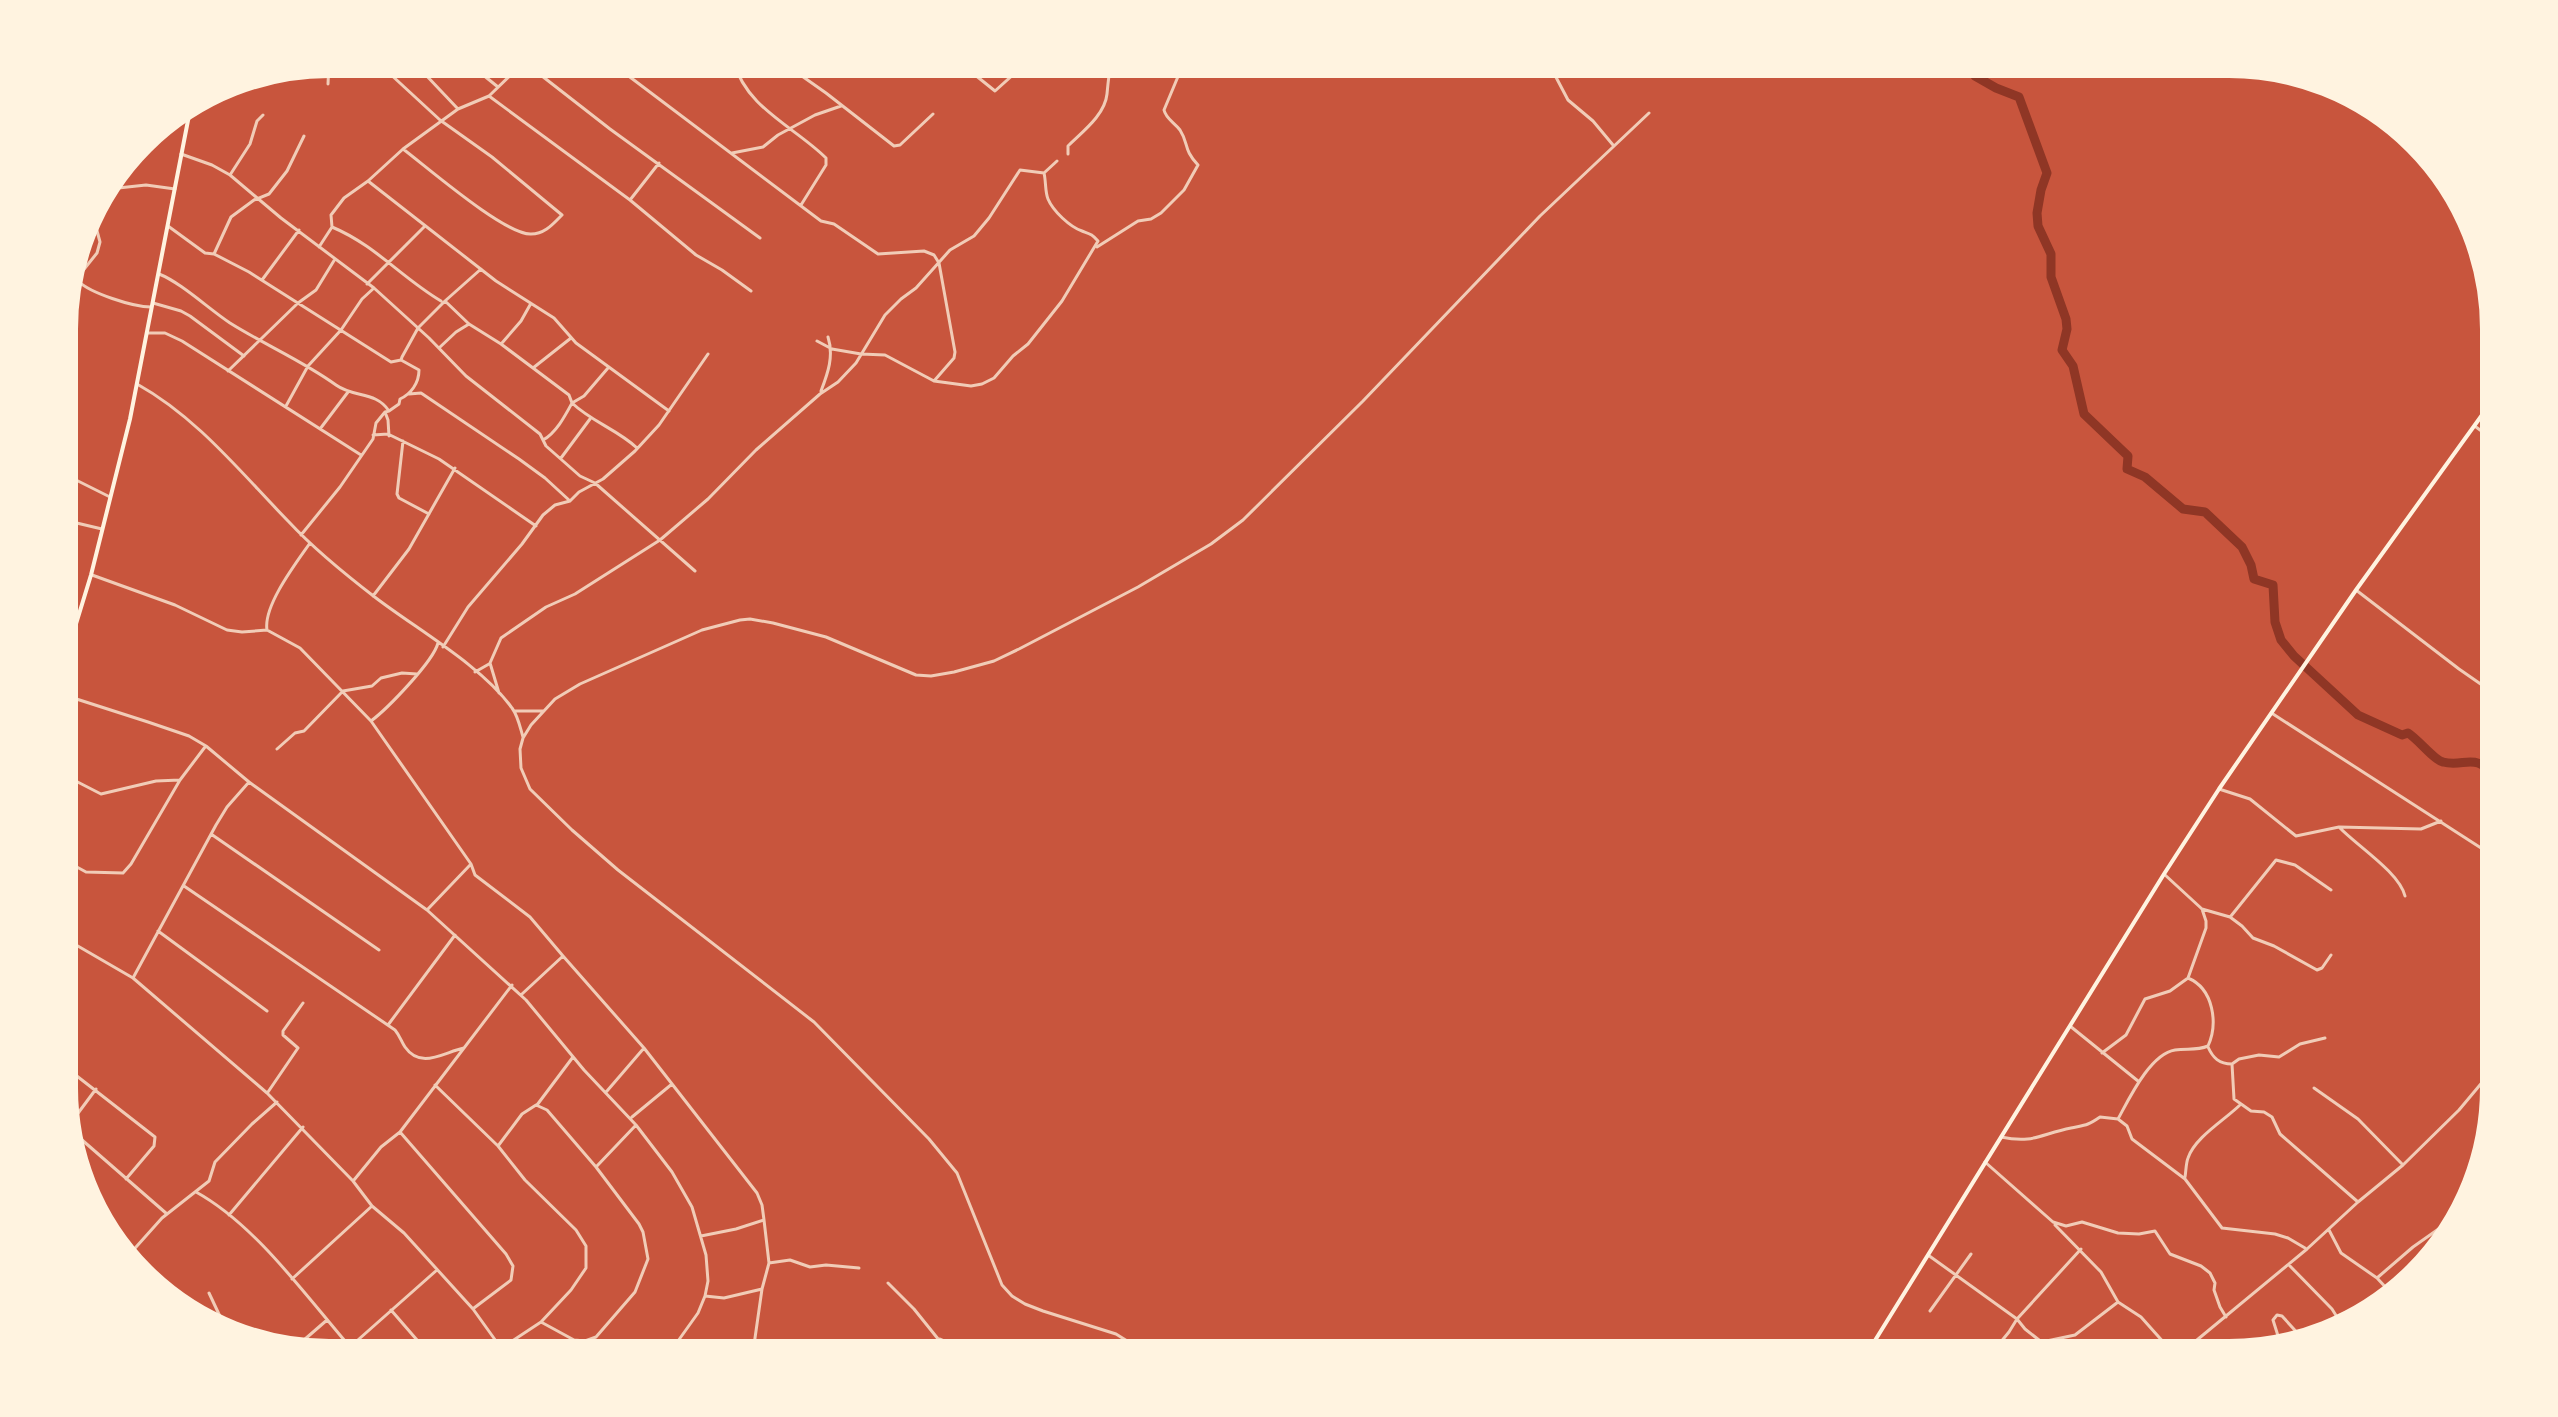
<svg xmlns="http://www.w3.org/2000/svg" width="2558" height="1417" font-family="'Varela Round',sans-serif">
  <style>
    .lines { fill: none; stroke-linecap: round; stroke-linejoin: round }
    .river { stroke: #8f3625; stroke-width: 9 }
    .minor { stroke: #f1ccb7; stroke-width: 3 }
    .secondary { stroke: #fff3e0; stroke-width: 4 }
    .trunk { stroke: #fff3e0; stroke-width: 4 }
    .rim { fill: none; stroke: #fff3e0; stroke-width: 4 }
  </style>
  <rect width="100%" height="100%" fill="#c8553d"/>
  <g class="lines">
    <path class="river" d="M1970,62L1975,76L1996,88L2019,97L2047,173L2041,190L2037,213L2038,226L2051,254V277L2066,319L2067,329L2062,350L2073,366L2084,414L2128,456L2127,469L2145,477L2183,509L2205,512L2242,547L2251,565L2254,579L2273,585L2275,622L2281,640L2294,656L2358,715L2402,735L2408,733C2419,740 2434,760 2443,762C2465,768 2476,750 2495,779"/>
    <path class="minor" d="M385,62L388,72L440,120L492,157L562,215C553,224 545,234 531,234C505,235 427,167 403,149
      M431,62L423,72L458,109
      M467,62L498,87
      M524,62L610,129L760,238
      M610,62L821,221L834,224L878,254L924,251L934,255L939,263L955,352L954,358L934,381
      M734,62C746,108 795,127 826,158V165L801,205
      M782,62L826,93L894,146L900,145L933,114
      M959,62L995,91L1027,62
      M1548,62L1568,100L1593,121L1613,145
      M968,70L975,62
      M328,84L329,62
      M489,96L630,200L696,255L722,270L751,291
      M732,153L763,147L778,135L815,115L841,106
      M181,154L212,165L230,175L281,218L374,288L429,338L466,376L540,434L546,446L580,476L595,483L695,571
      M1068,154V146C1082,132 1105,115 1107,94C1108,83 1109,73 1111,62
      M230,175L250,144L257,121L263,115
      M368,181L496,281L554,318L576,343L669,411
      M109,189L146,185L175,189
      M630,200L659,163
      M94,206L99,207L109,185
      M99,207L96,227L100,242L97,253L81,273L78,281C90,293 133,307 151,307
      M168,226L205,253L214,254L249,272L391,362L401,360
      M332,227C375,245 402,278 441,301
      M319,247L332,227L331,215L344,198L368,181L403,149L458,109L489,96L524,62
      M1097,247L1138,221L1151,219L1161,213L1184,190L1198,165C1183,149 1189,144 1180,130C1174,122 1166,119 1164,110L1182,67L1181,62
      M214,254L231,217L254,200L269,194L287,171L304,136
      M75,260L86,265
      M159,274C180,282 209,309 230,323C265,345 303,361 336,385C354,398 376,391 389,411L385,412L388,420L389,436
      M262,280L299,230
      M367,284L424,227
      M445,301L481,269
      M153,303L181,311L190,316L244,356
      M148,333H165L182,341L361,455
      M817,341L832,349L861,354L885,355L934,381L971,386L982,384L994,378L1013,356L1028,344L1062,301L1098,241C1092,234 1090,234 1082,231C1070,227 1053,211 1048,199C1045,192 1046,181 1044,173
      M502,343L521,321L530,305
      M439,348L456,332L469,324
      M533,368L571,338
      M608,368L584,396L572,403C592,422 618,430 637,448
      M228,371L298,303L316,290L335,259
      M137,384C198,418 241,473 289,522C315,550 346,575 376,598C418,630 482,666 512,708C518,716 520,727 523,737
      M821,391C828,373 834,356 828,337
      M409,394L421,393L519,459L545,478L570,501
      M286,406L308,366L341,330L362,299L374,288
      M389,411L399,404L400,399C411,394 419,383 419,370L401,360L402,357L418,328L445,301L469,324L501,344L569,395L572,403C565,416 556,433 543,440
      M2476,427L2495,441
      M320,429L348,392
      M373,435L388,434L439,459L536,526
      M403,441L397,494L399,498L429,514
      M561,458L590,419
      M64,474L110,497
      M64,520L102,529
      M301,535L340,487L373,439L376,423L385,412
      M92,575L175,605L227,630L242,632L267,630L300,648L371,721L471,864L427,910
      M2356,590L2459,669L2495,694
      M373,596L409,549L455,468
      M267,630C263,606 296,563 310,543
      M443,647L468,607L522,544L543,515L555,505L570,501L579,492L603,479L635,451L659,425L708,354
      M475,672L489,664
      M499,693L490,663L501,638L546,607L575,594L660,540L708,499L756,450L820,394L838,382L856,363L885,315L901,299L916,288L950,250L974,236L989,218L1020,170L1044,173L1057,161
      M64,695L148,722L189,736L206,746L249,782L427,910L526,1000L584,1070L636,1125L672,1172L692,1207L706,1255L708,1281L705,1296L698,1313L668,1355
      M515,711H543
      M2273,714L2495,857
      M371,721C387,709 433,662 438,643
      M277,749L295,733L304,731L343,691L372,686L381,678L402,673L417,674
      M64,775L101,794L156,781L180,780
      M2219,789L2250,799L2296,836L2339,827L2421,829L2441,821
      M2339,827C2357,846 2399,872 2405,896
      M211,834L379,950
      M64,860L86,872L123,873L131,864L180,780L205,747
      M471,864L475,875L530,917L563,956
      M184,886L395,1030C400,1036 401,1041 405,1047C421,1070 444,1052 464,1048
      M2202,909L2230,917L2242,926L2253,938L2274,946L2317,970L2322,968L2331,955
      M2231,916L2276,860L2295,865L2331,890
      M158,931L267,1011
      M64,938L133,978L267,1093L353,1181L372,1206L404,1233L473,1309L506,1355
      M133,978L216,825L227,807L249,782
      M522,994L563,956L644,1048L757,1193L762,1205L764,1220L736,1229L701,1236
      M388,1025L455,935
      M2070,1026L2138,1081
      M2208,1047C2213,1058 2219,1064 2232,1064L2239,1059L2259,1055L2279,1057L2300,1044L2325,1038
      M2102,1053L2126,1035L2145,999L2170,991L2188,978
      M2232,1064L2234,1099L2251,1111L2264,1112L2272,1117L2280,1134L2358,1202
      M64,1066L155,1137L154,1146L126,1179
      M435,1085L498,1146L525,1180L576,1230L586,1246V1268L571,1290L541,1322L503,1347
      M2314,1088L2358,1119L2403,1165
      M607,1091L644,1048
      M268,1092L298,1048L283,1035V1031L303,1003
      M537,1105L573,1057
      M632,1117L672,1084
      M2118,1119C2129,1099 2150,1054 2175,1050C2187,1048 2196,1051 2208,1046C2218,1024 2214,989 2188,978L2206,928V921L2202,909L2164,874
      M66,1126L167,1214
      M67,1128L96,1089
      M400,1132L506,1254L513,1266L511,1280L474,1308
      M2001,1137C2033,1144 2041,1134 2071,1128C2085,1125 2087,1126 2100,1117L2118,1119L2127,1126L2132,1139L2185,1179L2222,1228L2275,1234L2288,1238L2305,1248
      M498,1146L522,1114L536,1105L547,1110L596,1167L639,1224L643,1232L648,1259L635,1292L596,1337L585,1341L574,1340L541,1322
      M1985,1162L2053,1222L2066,1226L2082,1222L2118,1233L2139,1234L2155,1231L2170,1254L2201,1266L2210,1273L2215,1283L2214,1290L2220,1307L2226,1317
      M596,1167L636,1125
      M2185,1177C2186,1171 2186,1163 2188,1158C2195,1137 2225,1120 2241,1104
      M354,1180L381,1147L400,1132L512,985
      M196,1192C258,1226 310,1302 357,1355
      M229,1215L303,1127
      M764,1220L769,1263
      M2055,1225L2101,1272L2118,1302L2141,1317L2174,1354
      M2329,1230L2341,1253L2377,1278L2390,1292
      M1928,1255L2017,1319L2025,1329L2058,1355
      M128,1256L162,1218L209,1181L215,1162L252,1124L277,1102
      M2289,1265L2332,1309L2342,1325
      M2377,1278L2413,1247L2464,1211
      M292,1279L372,1206
      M888,1283L914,1309L951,1355
      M209,1293L225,1327
      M705,1296L724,1298L762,1289L769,1263L790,1260L810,1267L826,1265L859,1268
      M391,1310L430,1355
      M1930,1311L1971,1254
      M940,1339L976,1355
      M2042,1342L2075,1335L2118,1302
      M582,1343L601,1355
      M2194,1343L2205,1354
      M754,1345L784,1355
      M297,1346L327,1320
      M675,1346L689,1355
      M2275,1346L2279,1339L2273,1320L2277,1315L2282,1316L2302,1338
      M350,1347L437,1270
      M2180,1354L2307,1249L2358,1202L2403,1165L2459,1110L2495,1067
      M747,1355L754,1345L762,1289
      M1012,1355L1073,1346L1105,1347L1131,1344
      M1144,1355L1132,1344L1116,1334L1043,1311L1025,1304L1012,1296L1002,1285L957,1173L929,1139L814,1022L618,870L572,830L530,789L521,768L520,749L523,738L531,725L555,699L580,684L702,630L740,620L750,619L773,623L826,637L916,675L931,676L954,672L994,661L1019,649L1138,587L1211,544L1243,520L1363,401L1540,216L1649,113
      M1990,1355L2009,1332L2017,1319L2081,1249"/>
    <path class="secondary" d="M64,663L91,575L130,419L191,105"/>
    <path class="trunk" d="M1866,1355L2164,874L2219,789L2356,590L2495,397"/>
  </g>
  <path d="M0 0H2558V1417H0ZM329 76H2229A253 253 0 0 1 2482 329V1088A253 253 0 0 1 2229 1341H329A253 253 0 0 1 76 1088V329A253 253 0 0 1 329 76Z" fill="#fff3e0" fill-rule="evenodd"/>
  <path class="rim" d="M329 76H2229A253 253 0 0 1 2482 329V1088A253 253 0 0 1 2229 1341H329A253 253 0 0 1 76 1088V329A253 253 0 0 1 329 76Z"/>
</svg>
